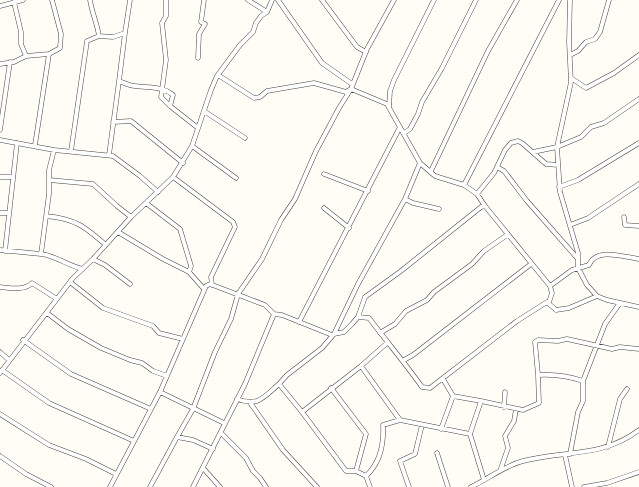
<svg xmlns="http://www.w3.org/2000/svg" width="639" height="487" font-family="'Libre Baskerville',serif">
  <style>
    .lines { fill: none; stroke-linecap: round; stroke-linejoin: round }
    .minor-casing { stroke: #444; stroke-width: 5 }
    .minor { stroke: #fff; stroke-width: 4 }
  </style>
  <rect width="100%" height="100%" fill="#fffdf5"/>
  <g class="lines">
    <defs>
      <path id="minor" d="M166,0V16L162,23L166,60L161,97L170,106
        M248,0L267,12
        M278,0L322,63L352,84
        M322,0L357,47L366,52
        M570,0L569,42L571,82L557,147L560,192L578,253V268L587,285L597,296L607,300L639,307
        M14,2L21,32V44L26,56
        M0,6L23,0
        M125,33L119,81C124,83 130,86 135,86C149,88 162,86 173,95L170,106L198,128
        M99,36L113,37L125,33L130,0
        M570,55L578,51L586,42L595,39L600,32L609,0
        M198,58L199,34L205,24L201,22L204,0
        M0,64L14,62L26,56L49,54
        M218,75L254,98L260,97L267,91L314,83L346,92L351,89L387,104L420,163L435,176L464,185L477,194L485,206
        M571,78L586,88L614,73L639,55
        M389,107L390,91L394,80L434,0
        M204,111L245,138
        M113,122L131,121L183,163
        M0,130L10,62
        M404,133L410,129L418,114L422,102L442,68L476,0
        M0,140L54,150L113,156L140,176L158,192
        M35,145L49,54L60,48L61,34L52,0
        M192,146L236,178
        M71,151L87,41L99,36C97,23 92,13 90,0
        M533,152L557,147L581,137L591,127L604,123L639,99
        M109,155L119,81
        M497,167L504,171L527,201L578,259
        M431,171L488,51L517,0
        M324,174L368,191
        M0,177H12
        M173,177L233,222L235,227L211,277L212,285
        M49,180L93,184L117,206L131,217
        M464,185L559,0
        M559,187L578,180L639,143
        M477,194L494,173L505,150L511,143L518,141L522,143L546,164L558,165
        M405,199L413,203L439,209
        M146,203L180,229L191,266L189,272
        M324,208L349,228
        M0,213H9
        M46,216C76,219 84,226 106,245
        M624,217L625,225L639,226
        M570,225L588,218L639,184
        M118,232L163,259L189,272L204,289
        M0,250L41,254L49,194V170L54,150
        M5,251L17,143
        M41,254C57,256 68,266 83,269
        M93,259L105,265L130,284
        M70,282L103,308L153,326L159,333L183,339
        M0,287C10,288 24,291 32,283L57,299
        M549,302L552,293L550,286
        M47,313L68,329L101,348L130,360L142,363L153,371L167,376
        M358,317L369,318C387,342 405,363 422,387L430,388L517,321L547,302L556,310L569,308L597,296
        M299,322L400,127
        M380,333L395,324L406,311L427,300L434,292L472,264L484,251L507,235
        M334,334L358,284L405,199L420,163
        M23,340L71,374L151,409
        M0,352L9,360
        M404,360L413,355L531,264
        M361,366L387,343
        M2,370L49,403L134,441
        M0,373L73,278L93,259L131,217L173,177L192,146L211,90L217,76L240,45L253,32L256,23L261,16L267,12L272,0
        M538,375L535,342L538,340L558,341L567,339L612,349L620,347L639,349
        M443,379L453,396
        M331,388L366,434L356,471
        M160,392L224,423
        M237,399C258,407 264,397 279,384
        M251,404L283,450L317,487
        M504,407L505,392
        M302,412L346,471H356L366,476
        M0,414L49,445L86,459L116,474
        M400,420L361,366L302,412L279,384L287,375L322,348L334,334L344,332L352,324L358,317L365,297L401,271L481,207L485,206L550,286L572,270L589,265C596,247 624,257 639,259
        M441,429L453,396L481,401
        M221,433L246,458L253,471L260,478L266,487
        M470,434L484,480
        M177,437L193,409L215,352L231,319L238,294L262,259L281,220L295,199L316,151L339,108L351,89L367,49L394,0
        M608,447L620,399L627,389
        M437,453L448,487
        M570,454L578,412L583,401V381L605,324L620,303
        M565,455L572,487
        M0,456L26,474L51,487
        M203,468L220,487
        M500,471L508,448L505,436L514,421L516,409
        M110,487L160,392L206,286L210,284L265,305L274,314L282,315L332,335
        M150,487L177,437L193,440L213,449
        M193,487L245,384L274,314
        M370,487L366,476C380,463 384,443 383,425L400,420L470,434L481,401L523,410L539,403L538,375C553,374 568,376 583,381
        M409,487L400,461L415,454L422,425
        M471,487C488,479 504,466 523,461C565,450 602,458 639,430
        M584,487L607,483L639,472"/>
    </defs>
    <use href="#minor" class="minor-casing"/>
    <use href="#minor" class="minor"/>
  </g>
</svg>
